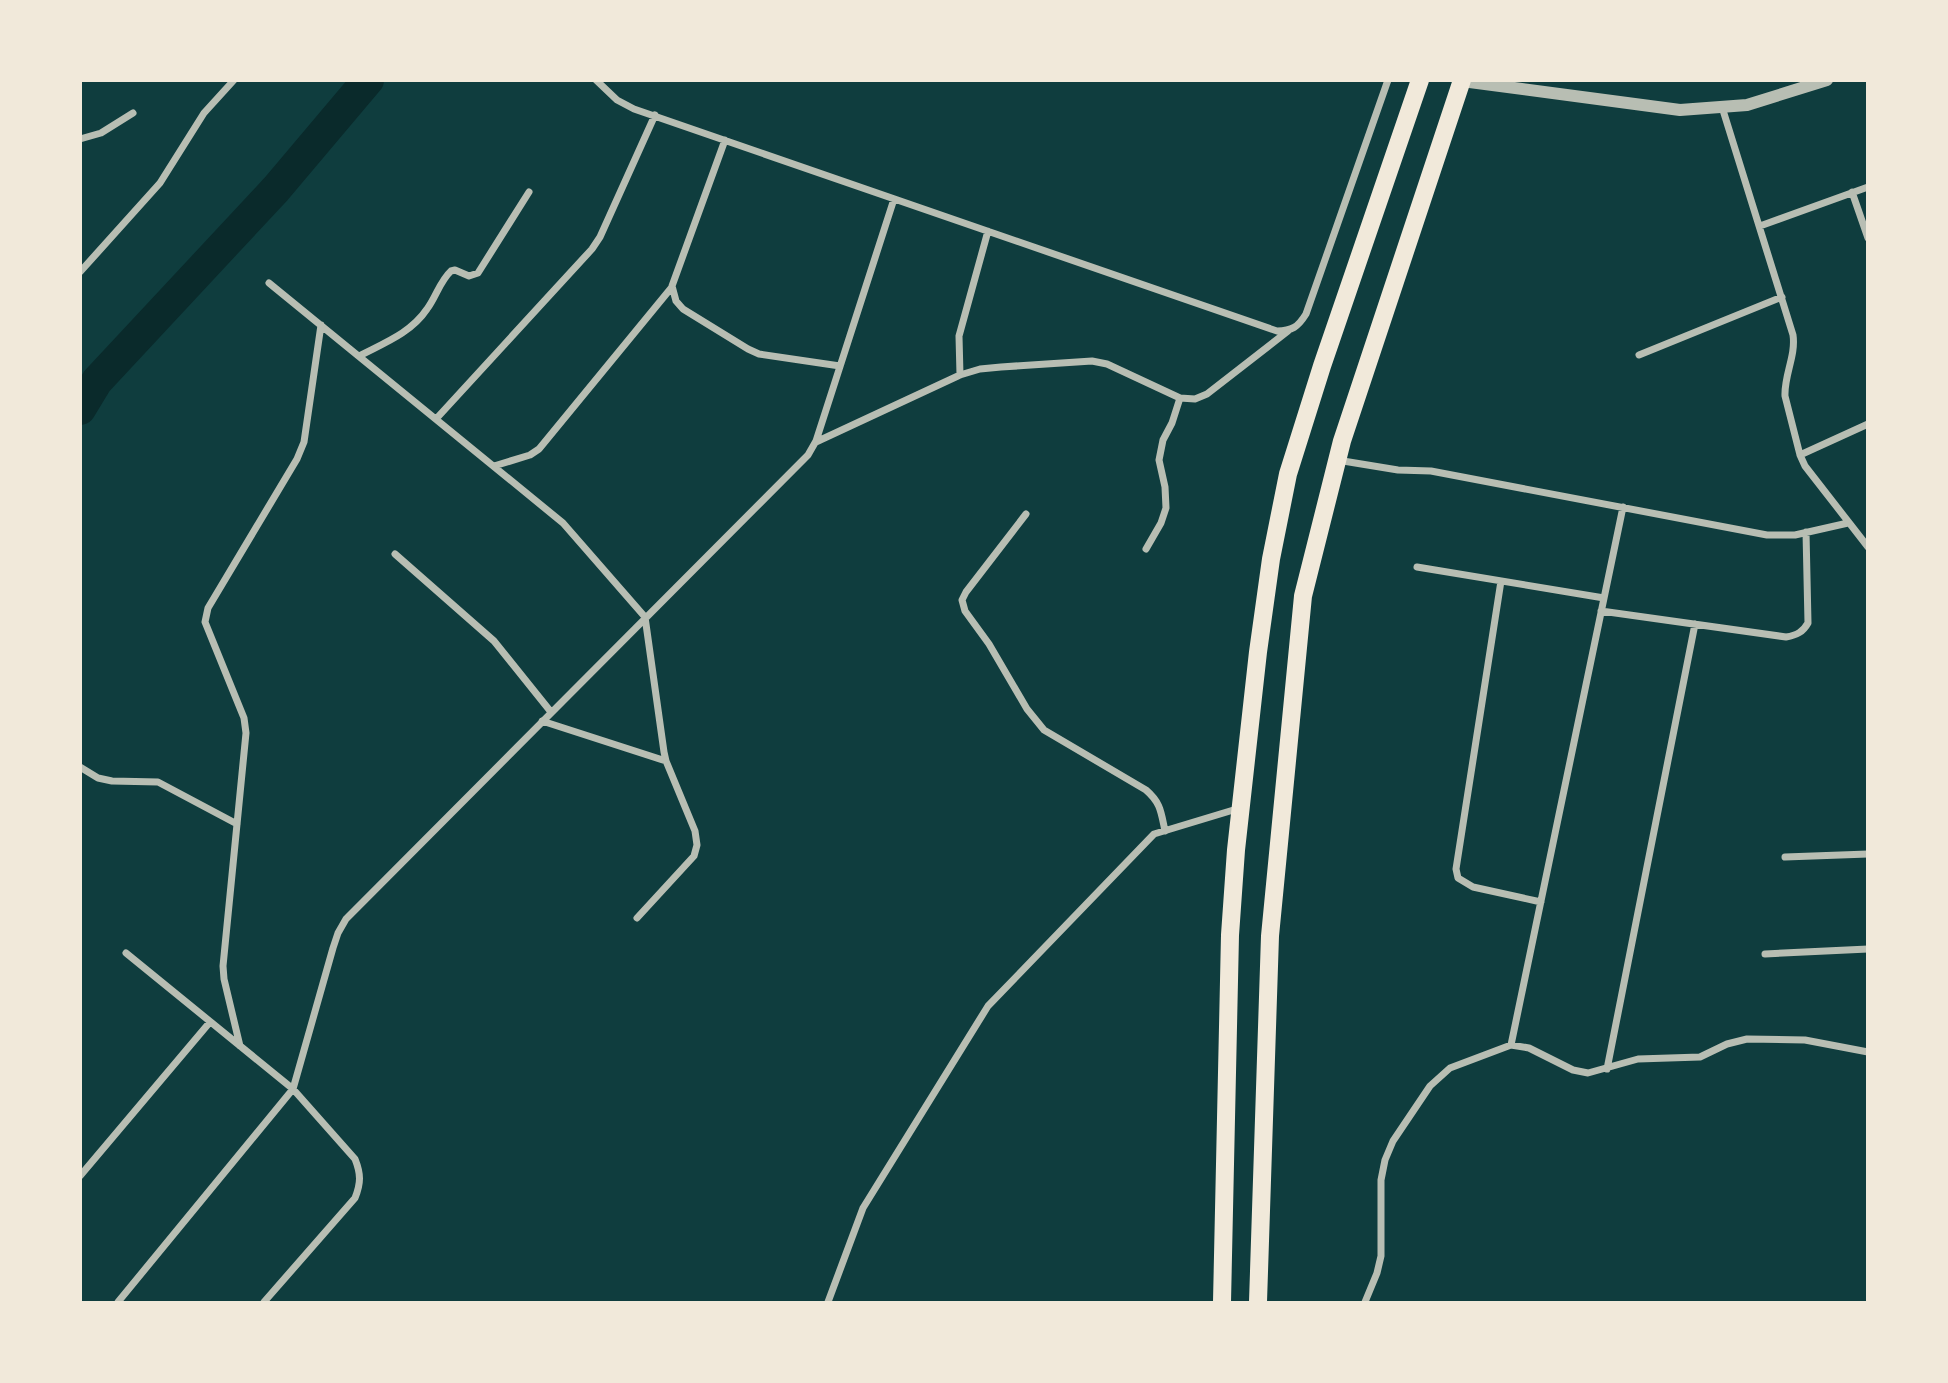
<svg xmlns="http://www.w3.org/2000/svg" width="1948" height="1383" font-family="Mulish,sans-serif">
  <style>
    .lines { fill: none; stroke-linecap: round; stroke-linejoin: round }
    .river { stroke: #0a2a2b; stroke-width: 32 }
    .minor { stroke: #b8beb3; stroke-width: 7 }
    .tertiary { stroke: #b8beb3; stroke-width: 12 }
    .trunk { stroke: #f1e9da; stroke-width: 18 }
  </style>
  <rect width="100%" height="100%" fill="#0f3d3e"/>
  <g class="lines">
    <path class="river" d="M80,409L97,381L276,189L368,80"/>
    <path class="minor" d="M596,80L617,100L634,109L1277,331C1292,331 1298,327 1306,314L1388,80
      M1722,107L1793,335C1796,356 1784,375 1785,396L1800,455L1805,466L1868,547
      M80,139L101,133L133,113
      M725,140L672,286L676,301L683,309L748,349L759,354L840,366
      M1852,192L1868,238
      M1760,226L1868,187
      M80,272L160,183L204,113L234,80
      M269,283L563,523L645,617L664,752L666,761L695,831L697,845L694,856L637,918
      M1639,355L1782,297
      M359,356C384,343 411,333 427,309C436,297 440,281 451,271L455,270L469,276L478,273L529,192
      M960,375L959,336L988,231
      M436,419L592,249L600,237L655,115
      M816,442L960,375L980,369L1001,367L1092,361L1107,364L1180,398L1195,399L1207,394L1288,331
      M1800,455L1868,424
      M1337,460L1398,470L1431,471L1767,535H1795L1848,523
      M494,466L530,455L539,449L672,287
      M1026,514L966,592L962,600L965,611L989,644L1027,709L1044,730L1146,790C1161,803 1161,812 1165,831
      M1146,549L1161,523L1166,508L1165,487L1159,460L1163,440L1172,423L1180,398
      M395,554L494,641L551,712
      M1417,567L1604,598
      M1501,581L1456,869L1458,878L1473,887L1541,902
      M1601,611L1786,637C1797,635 1803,632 1808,623L1806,532
      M542,721L666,761
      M80,767L98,778L112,781L158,782L237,824
      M1785,857L1868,854
      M126,953L293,1089L355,1159C361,1174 361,1183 355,1198L264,1302
      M1765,954L1868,949
      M1511,1045L1623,507
      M240,1046L224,979L223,966L246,733L244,718L205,622L208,608L297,459L304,442L321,325
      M1607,1069L1695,624
      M80,1176L210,1022
      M118,1302L293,1089L333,948L338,933L346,919L808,455L816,441L894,199
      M828,1302L863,1208L988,1006L1154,834L1240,808
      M1365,1302L1377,1273L1381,1256V1180L1385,1160L1393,1141L1430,1086L1450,1068L1511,1045L1529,1048L1573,1070L1588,1073L1638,1059L1700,1057L1727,1044L1747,1039L1805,1040L1868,1052"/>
    <path class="tertiary" d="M1462,81L1680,110L1747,105L1827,80"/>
    <path class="trunk" d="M1222,1302L1230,935L1236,850L1258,652L1271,559L1288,474L1322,366L1420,80
      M1258,1302L1270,936L1303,596L1342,441L1462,80"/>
  </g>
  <rect width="1948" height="1383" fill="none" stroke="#f1e9da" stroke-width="164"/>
</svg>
